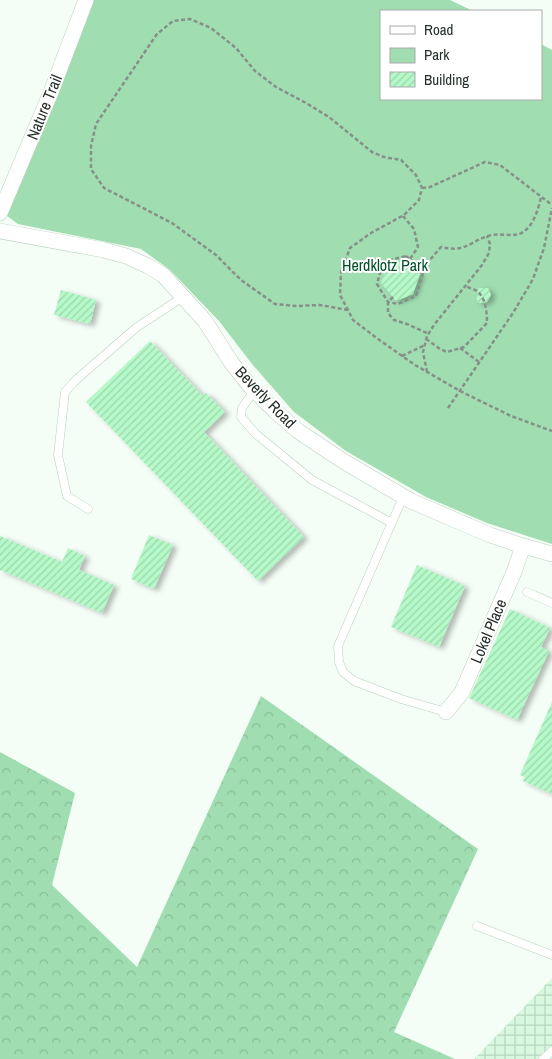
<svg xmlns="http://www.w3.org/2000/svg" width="552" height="1059" font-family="'Archivo Narrow',sans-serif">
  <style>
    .industrial { fill: url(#industrial-grid) }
    .forest { fill: url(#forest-crowns) }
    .park { fill: #a0ddb1 }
    .building { fill: url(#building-hatch); filter: url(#shadow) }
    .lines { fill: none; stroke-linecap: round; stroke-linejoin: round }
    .service-casing { stroke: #b7d1bd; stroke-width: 9 }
    .minor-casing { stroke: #b7d1bd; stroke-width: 16 }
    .path { stroke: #869089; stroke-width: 2.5; stroke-dasharray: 4 2.5; stroke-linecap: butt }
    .service { stroke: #fff; stroke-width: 8 }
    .minor { stroke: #fff; stroke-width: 15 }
    .labels { text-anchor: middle; stroke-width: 4; stroke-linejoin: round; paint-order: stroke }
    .street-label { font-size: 16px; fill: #263029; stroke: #fff }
    .park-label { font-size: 16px; fill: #005127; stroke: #fff }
  </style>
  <defs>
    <pattern id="industrial-grid" width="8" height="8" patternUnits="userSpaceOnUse" patternTransform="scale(1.25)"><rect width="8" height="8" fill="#d8f9e0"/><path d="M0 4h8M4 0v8" fill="none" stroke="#b9d6c0"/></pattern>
    <pattern id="forest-crowns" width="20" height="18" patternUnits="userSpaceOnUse" patternTransform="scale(1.25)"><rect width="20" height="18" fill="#a0ddb1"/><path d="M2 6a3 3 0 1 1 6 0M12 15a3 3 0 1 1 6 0" fill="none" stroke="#8abe98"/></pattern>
    <pattern id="building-hatch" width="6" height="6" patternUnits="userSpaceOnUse" patternTransform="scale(1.25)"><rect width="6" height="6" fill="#b5f9c8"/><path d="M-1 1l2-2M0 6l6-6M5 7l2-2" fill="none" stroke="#9cd6ac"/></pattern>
    <filter id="shadow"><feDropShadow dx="4.5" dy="2.5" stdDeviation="2.5" flood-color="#0004"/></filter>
  </defs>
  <rect width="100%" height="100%" fill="#f4fef6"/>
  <path class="industrial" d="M552,978V1059H474Z"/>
  <path class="forest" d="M261,696L478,849L394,1032L455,1059H0V752L75,793L52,885L137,967Z"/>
  <path class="park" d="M93,0H450L473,11H381V99H541V44L552,50V544L487,523L426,497L346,451L294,412L252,364L219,321L170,270L141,249L18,224L7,216Z"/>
  <path class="building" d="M403,260L420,274L413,294L396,301L381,283L387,264Z
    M479,288H488L491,295L487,302L478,303L476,297Z
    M61,290L96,300L90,324L54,315Z
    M150,341L203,396L206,393L225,412L204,432L304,537L258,581L86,402Z
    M149,535L173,545L154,589L131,579Z
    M0,536L62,562L68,548L85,556L79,570L114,585L102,613L0,570Z
    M417,565L465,586L439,647L391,627Z
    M510,609L550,628L541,647L549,651L517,720L469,698Z
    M552,702V794L523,781L525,777L520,775Z"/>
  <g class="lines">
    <defs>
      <path id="service" d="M254,391L242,408L241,417L256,434L312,480L392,523
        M403,497L338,646L339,662L343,672L354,681L401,699L446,712
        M88,509L67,496L58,455L65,392L77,379L137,327L183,297
        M527,592L552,603
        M477,926L552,955
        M543,1059L552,1051"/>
      <path id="minor" d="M0,213L51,92L86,0
        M0,231L104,250L126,256L148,266L163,275L205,321L231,362L249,385L274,410L298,431L343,461L411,501L490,535L523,546L552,554
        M446,712L462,692L514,572L523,546"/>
    </defs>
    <use href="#service" class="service-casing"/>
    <use href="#minor" class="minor-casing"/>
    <path class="path" d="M422,188L430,187L485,162L500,165L552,205
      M403,216L414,229L418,247L410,259
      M406,256L424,270L416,296L398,304L388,302L377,284L383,262Z
      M422,269L441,247C463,252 466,245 485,237C494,233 504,235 513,235C531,235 538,211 541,197
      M393,297L388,302V313L394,320L407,324L429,334
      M348,310L320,305L296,306L275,304L241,280L216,255L172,223L104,188L91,169V146L96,124L157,34L173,21L190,19L211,28L236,48L255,71L276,87L306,103L329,117L372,152L384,157L401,160L416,175L422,188L419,200L404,215L371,233L350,248L341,272L340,295L348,310L353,320L378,339L415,365L460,391L511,416L552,431
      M426,339L440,349L447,352L464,347L487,323C487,313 486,298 477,291C474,289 469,288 465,286
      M460,348L479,362
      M402,356L425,345
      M427,372L423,352L427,336L434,325L482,265L489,253L490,244L487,236
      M448,408L513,313L533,279L544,248L552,208"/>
    <use href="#service" class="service"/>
    <use href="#minor" class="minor"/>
  </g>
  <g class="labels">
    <g class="street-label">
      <text transform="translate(44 107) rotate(-68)" y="6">Nature Trail</text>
      <text transform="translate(266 397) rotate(46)" y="6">Beverly Road</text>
      <text transform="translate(488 631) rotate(-67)" y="6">Lokel Place</text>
    </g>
    <g class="park-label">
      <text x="385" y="271">Herdklotz Park</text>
    </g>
  </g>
  <rect x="380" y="10" width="162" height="90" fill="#ffffff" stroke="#a8aca9"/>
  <rect x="390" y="26" width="25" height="8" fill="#ffffff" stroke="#a8aca9"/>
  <text x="424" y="35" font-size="15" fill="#263029">Road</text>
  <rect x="390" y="48" width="25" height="15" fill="#a0ddb1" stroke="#a8aca9"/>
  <text x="424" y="60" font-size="15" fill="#263029">Park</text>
  <rect x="390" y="72" width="25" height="15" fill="url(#building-hatch)" stroke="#a8aca9"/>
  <text x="424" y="85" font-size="15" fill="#263029">Building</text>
</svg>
